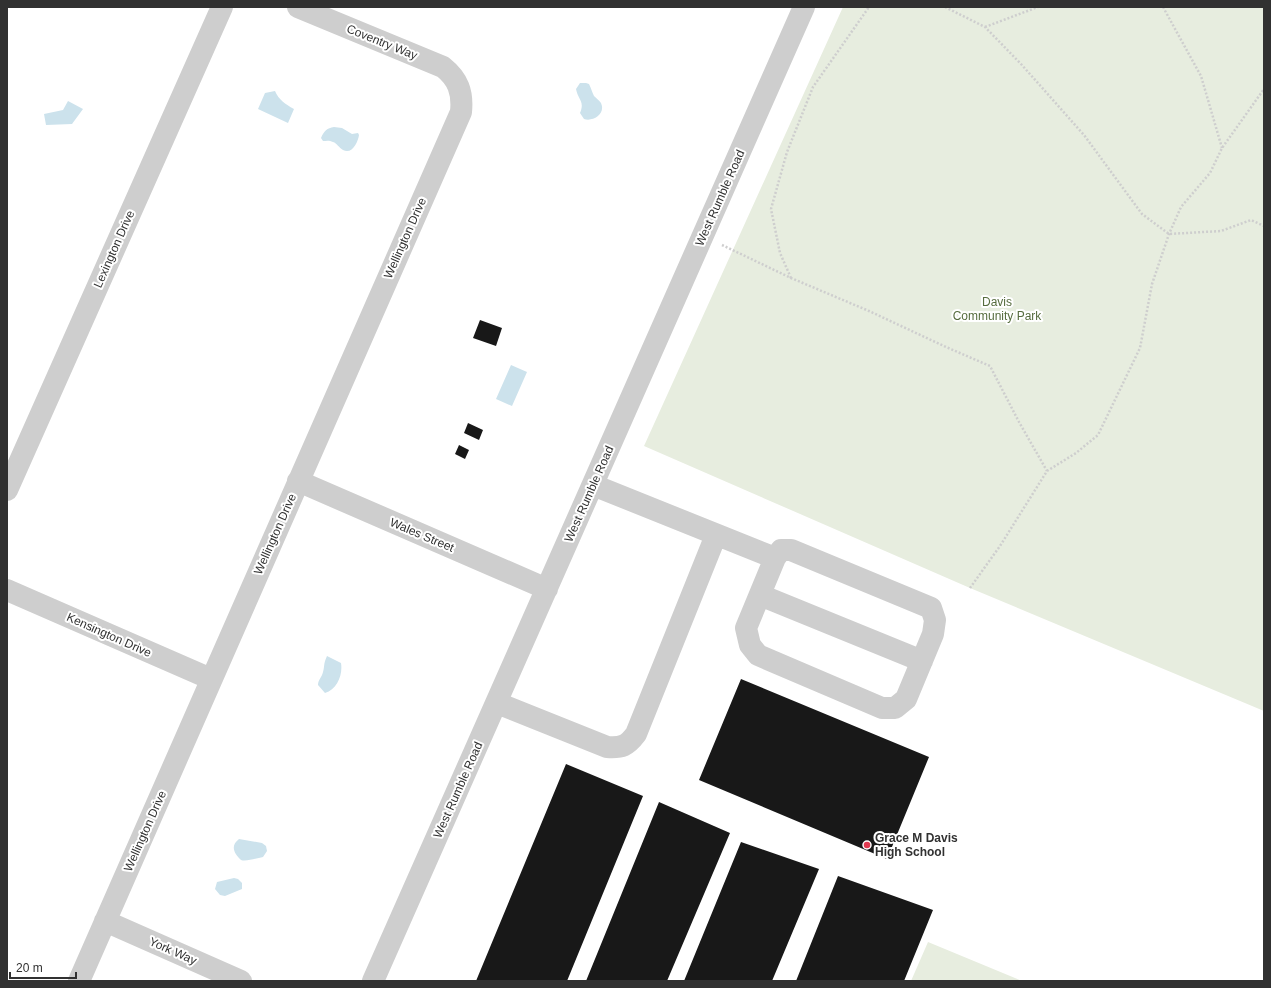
<svg xmlns="http://www.w3.org/2000/svg" width="1271" height="988" font-family="Arial,sans-serif">
  <style>
    .green { fill: #e7eddf }
    .water { fill: #cce2ec }
    .building { fill: #181818 }
    .lines { fill: none; stroke-linecap: round; stroke-linejoin: round }
    .path { stroke: #cecece; stroke-width: 2.5; stroke-dasharray: 2 2; stroke-linecap: butt }
    .minor { stroke: #cecece; stroke-width: 22 }
    .poi-dot { fill: #e13950; stroke: #fff; stroke-width: 1.5 }
    .labels { text-anchor: middle; stroke-width: 4; stroke-linejoin: round; paint-order: stroke }
    .street-label { font-size: 12px; fill: #313131; stroke: #fff }
    .park-label { font-size: 12px; fill: #566c3e; stroke: #fff }
    .poi-label { font-size: 12px; font-weight: bold; fill: #313131; stroke: #fff; text-anchor: start }
  </style>
  <rect width="100%" height="100%" fill="#fff"/>
  <path class="green" d="M843,7H1264V711L970,588L644,446Z
    M928,942L1022,981H911Z"/>
  <path class="water" d="M580,83H586L589,84C591,88 592,92 594,96C596,98 599,100 601,103C606,114 593,122 584,119L580,113C585,101 578,100 576,89Z
    M275,91C279,100 285,104 294,109L288,123L258,109L265,93Z
    M68,101L83,109L72,124L46,125L44,114L63,110Z
    M334,127L342,128L352,134L358,133L359,135C358,142 352,155 343,150C339,148 337,143 333,142C329,140 326,141 323,141L321,138C324,131 327,128 334,127Z
    M511,365L527,372L512,406L496,399Z
    M327,656L341,663C343,675 337,689 325,693L318,685C318,680 322,677 323,672C325,665 323,665 327,656Z
    M239,839L262,843L266,846L267,851L263,857C257,858 246,862 241,860C234,853 230,846 239,839Z
    M234,878L238,879L242,883V889L225,896L220,895L215,889L217,882Z"/>
  <path class="building" d="M480,320L502,328L496,346L473,338Z
    M468,423L483,430L479,440L464,433Z
    M459,445L469,450L465,459L455,454Z
    M741,679L929,757L887,859L699,780Z
    M566,764L643,796L567,981H476Z
    M659,802L730,833L667,981H586Z
    M741,842L819,869L772,981H684Z
    M838,876L933,910L904,981H796Z"/>
  <g class="lines">
    <path class="path" d="M945,7L985,27L1021,64L1084,135L1142,214L1169,234L1221,231L1251,220L1264,226
      M1163,7L1201,76L1222,148
      M985,27L1038,7
      M722,245L791,278L869,311L946,347L990,366L1019,422L1047,471
      M791,278L780,253L771,209L787,152L813,87L869,7
      M970,588L1000,546L1047,471L1076,453L1098,435L1140,348L1152,284L1169,234L1181,207L1210,173L1222,148L1264,89"/>
    <path class="minor" d="M298,481L547,589
      M593,485L775,558
      M7,490L222,7
      M781,550H791L931,608L935,620L933,634L906,699L895,708H882L758,655L750,645L746,628L775,558Z
      M7,590L211,679
      M760,595L922,661
      M497,703L607,747C622,748 627,746 636,734L716,535
      M105,921L241,981
      M79,981L461,112C463,92 458,79 443,67L298,7
      M373,981L804,7"/>
  </g>
  <circle class="poi-dot" cx="867" cy="845" r="4"/>
  <g class="labels">
    <g class="street-label">
      <text transform="translate(382 42) rotate(22)" y="4">Coventry Way</text>
      <text transform="translate(720 198) rotate(-66)" y="4">West Rumble Road</text>
      <text transform="translate(405 238) rotate(-66)" y="4">Wellington Drive</text>
      <text transform="translate(114 249) rotate(-66)" y="4">Lexington Drive</text>
      <text transform="translate(589 494) rotate(-66)" y="4">West Rumble Road</text>
      <text transform="translate(275 534) rotate(-66)" y="4">Wellington Drive</text>
      <text transform="translate(422 535) rotate(23)" y="4">Wales Street</text>
      <text transform="translate(109 635) rotate(24)" y="4">Kensington Drive</text>
      <text transform="translate(458 790) rotate(-66)" y="4">West Rumble Road</text>
      <text transform="translate(145 831) rotate(-66)" y="4">Wellington Drive</text>
      <text transform="translate(173 951) rotate(24)" y="4">York Way</text>
    </g>
    <g class="park-label">
      <text x="997" y="306">Davis<tspan x="997" dy="14">Community Park</tspan></text>
    </g>
    <g class="poi-label">
      <text x="875" y="842">Grace M Davis<tspan x="875" dy="14">High School</tspan></text>
    </g>
  </g>
  <rect width="1271" height="988" fill="none" stroke="#313131" stroke-width="16"/>
  <path d="M10 972v6h66v-6" fill="none" stroke="#313131" stroke-width="2"/>
  <text x="16" y="972" font-size="12" fill="#313131" stroke="#ffffff" stroke-width="3" paint-order="stroke">20 m</text>
</svg>
